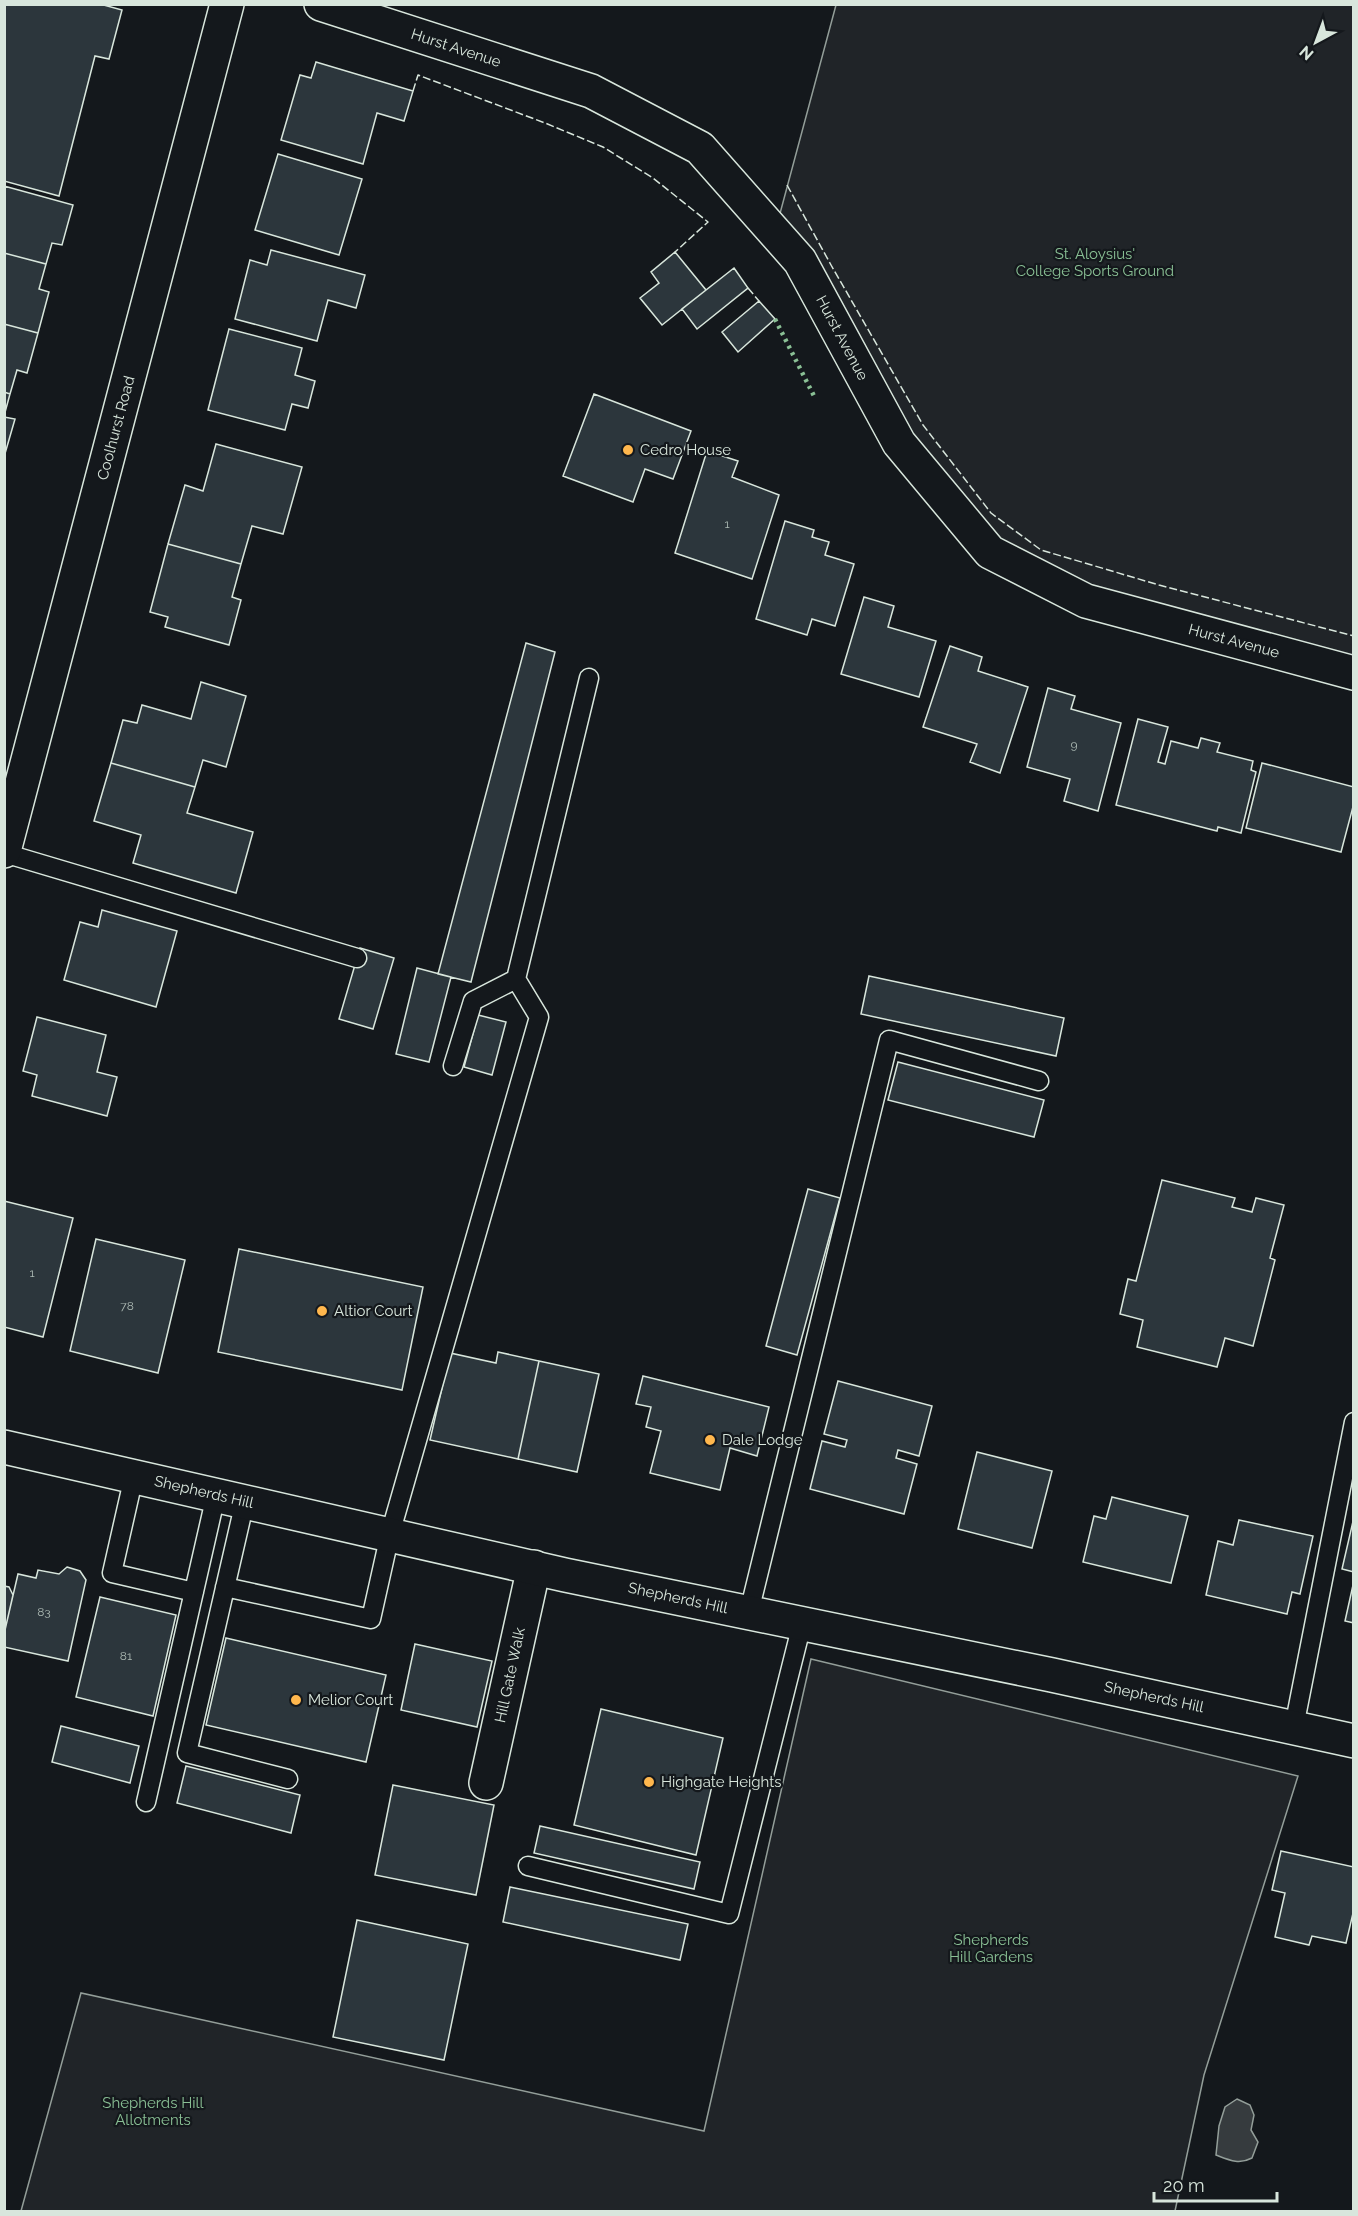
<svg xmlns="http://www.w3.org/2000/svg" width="1358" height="2216" font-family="Raleway,sans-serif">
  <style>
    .green { fill: #202428; stroke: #939e99; stroke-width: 1.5 }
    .water { fill: #363b3e; stroke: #939e99; stroke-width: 1.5 }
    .building { fill: #2c363c; stroke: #d8e6dc; stroke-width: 1.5 }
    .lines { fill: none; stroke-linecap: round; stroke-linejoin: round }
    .lane-casing { stroke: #d8e6dc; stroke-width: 21 }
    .street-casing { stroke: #d8e6dc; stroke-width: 36 }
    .secondary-casing { stroke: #d8e6dc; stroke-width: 36 }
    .lane { stroke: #14181c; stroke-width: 18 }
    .street { stroke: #14181c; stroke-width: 33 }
    .secondary { stroke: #14181c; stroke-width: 33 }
    .hedge { stroke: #8ac095; stroke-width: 4.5; stroke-dasharray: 3 4.5; stroke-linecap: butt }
    .fence { stroke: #d8e6dc; stroke-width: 1.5; stroke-dasharray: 8 3; stroke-linecap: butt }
    .poi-dot { fill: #ffb74d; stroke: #14181c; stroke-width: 2 }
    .labels { text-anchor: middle; stroke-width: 4.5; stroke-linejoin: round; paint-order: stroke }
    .number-label { font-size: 12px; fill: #adbab4 }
    .street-label { font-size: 15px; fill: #d8e6dc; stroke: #14181c }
    .park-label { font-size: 15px; fill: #8ac095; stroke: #14181c }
    .poi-label { font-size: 15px; fill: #d8e6dc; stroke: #14181c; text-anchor: start }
  </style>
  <rect width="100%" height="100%" fill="#14181c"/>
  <path class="green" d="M836,5H1353V673L990,552L775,232Z
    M811,1659L1298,1776L1204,2075L1175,2211H21L81,1993L704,2131Z"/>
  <path class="water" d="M1237,2099L1250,2105L1254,2115L1251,2130L1258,2142L1252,2158C1239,2165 1229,2160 1216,2155L1219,2126L1225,2107Z"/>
  <path class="building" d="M4,4H100L122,10L109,59L95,56L59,196L4,181Z
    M316,62L413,91L404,121L377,113L363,164L281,140L300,75L311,78Z
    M278,154L362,179L339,255L255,230Z
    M4,186L73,205L62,245L52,243L46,264L4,253Z
    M271,250L365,275L356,308L328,300L317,341L235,319L250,260L267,265Z
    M675,252L706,290L662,325L640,298L659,283L651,272Z
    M4,253L46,264L39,289L49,292L38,333L4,324Z
    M734,268L748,288L697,329L682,309Z
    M759,301L775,319L738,352L722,332Z
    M4,324L38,333L27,373L17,370L10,394L4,392Z
    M229,329L302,348L295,375L315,381L308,408L292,404L285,430L208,410Z
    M4,392L10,394L4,416Z
    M594,394L691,431L673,479L645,469L633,502L563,476Z
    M4,417L15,419L4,457Z
    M216,444L302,467L283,534L252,526L241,564L168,544L185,485L203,491Z
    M707,451L738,461L732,477L779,495L752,579L675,553Z
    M785,521L814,530L812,537L829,542L825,555L854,564L835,626L812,619L807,635L756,619Z
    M168,544L241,564L232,597L241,600L229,645L165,627L168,617L150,612Z
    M864,597L894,606L888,627L936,641L919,697L841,674Z
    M526,643L555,652L471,982L438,974Z
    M950,646L982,657L978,671L1028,687L1000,773L970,762L977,744L923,727Z
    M201,682L246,696L226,767L203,760L195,787L111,763L123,720L137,723L142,705L191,719Z
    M1048,688L1075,696L1071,709L1121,723L1098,811L1064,801L1070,779L1027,767Z
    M1138,719L1168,727L1158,762L1165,764L1171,741L1198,748L1201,738L1220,743L1217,752L1253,761L1251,770L1256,772L1241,833L1218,827L1217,831L1116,805Z
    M111,763L195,787L187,813L253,832L236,893L133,863L141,835L94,821Z
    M1262,763L1354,787V803L1341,852L1246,828Z
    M102,910L177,931L156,1007L64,980L80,922L98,927Z
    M360,948L394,958L373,1029L339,1019Z
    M417,968L451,977L429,1062L396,1054Z
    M869,976L1064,1018L1056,1056L861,1014Z
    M478,1015L506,1022L492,1075L464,1067Z
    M37,1017L106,1035L97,1072L117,1077L107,1116L32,1096L37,1075L23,1071Z
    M898,1062L1044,1100L1034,1137L888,1100Z
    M1162,1180L1235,1198L1232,1207L1252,1212L1256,1198L1284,1205L1270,1258L1275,1260L1253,1346L1225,1338L1217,1367L1137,1347L1143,1320L1120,1314L1128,1279L1136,1281Z
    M808,1189L840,1198L797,1355L766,1346Z
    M4,1201L73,1218L43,1337L4,1327Z
    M96,1239L185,1260L158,1373L70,1351Z
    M239,1249L423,1287L402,1390L218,1352Z
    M498,1352L539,1361L518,1459L430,1440L450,1353L496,1363Z
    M539,1361L599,1374L577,1472L518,1459Z
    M643,1376L769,1407L757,1456L730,1448L720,1490L650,1473L661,1431L646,1427L651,1407L636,1404Z
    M838,1381L932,1406L919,1456L898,1450L896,1458L917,1464L904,1514L810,1489L822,1441L845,1447L847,1440L824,1434Z
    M977,1452L1052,1471L1032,1548L958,1529Z
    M1112,1497L1188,1516L1171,1583L1083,1562L1094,1516L1106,1519Z
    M1354,1517V1572L1342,1569Z
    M1239,1520L1313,1536L1300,1594L1292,1592L1287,1614L1206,1595L1218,1541L1233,1545Z
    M67,1567L80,1571L86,1580L68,1661L4,1647V1634L18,1574L36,1578L38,1570L59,1574Z
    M1353,1585H1354V1623L1345,1621Z
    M4,1586L9,1587L13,1595L5,1630Z
    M100,1597L176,1615L153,1716L76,1697Z
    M226,1638L386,1675L366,1762L206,1725Z
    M415,1644L492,1661L477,1727L401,1710Z
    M601,1709L723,1738L696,1855L574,1825Z
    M61,1726L139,1746L130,1783L52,1762Z
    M186,1766L300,1795L291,1833L177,1803Z
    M393,1785L494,1805L476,1895L375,1875Z
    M540,1826L700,1862L694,1889L534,1853Z
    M1281,1851L1354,1867V1909L1346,1943L1312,1936L1309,1945L1275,1937L1285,1893L1272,1890Z
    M510,1887L688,1924L680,1960L503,1922Z
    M357,1920L468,1944L444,2060L333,2037Z"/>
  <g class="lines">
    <defs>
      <path id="lane" d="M4,853L357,958
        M453,1066L473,1001L516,979
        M134,1476L112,1573L194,1592
        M245,1501L187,1753L288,1779
        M225,1587L371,1619L390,1534L539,1017L516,979L589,678
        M749,1612L889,1040L1039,1081
        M1294,1727L1354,1422
        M146,1802L216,1495
        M528,1866L729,1914L802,1624"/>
      <path id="street" d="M321,4L591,91L700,148L800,261L899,443L990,552L1086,601L1354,673
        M4,851L227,4
        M486,1783L534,1567"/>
      <path id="secondary" d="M4,1447L565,1575L1052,1675L1354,1741"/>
    </defs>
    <use href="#lane" class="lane-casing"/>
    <use href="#street" class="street-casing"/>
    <use href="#secondary" class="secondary-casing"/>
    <use href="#lane" class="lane"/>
    <use href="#street" class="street"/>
    <use href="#secondary" class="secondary"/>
    <path class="hedge" d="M775,319L815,398"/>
    <path class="fence" d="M413,91L418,75L545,123L603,147L653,178L708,222L675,252
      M787,185L831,265L923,425L991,513L1041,550L1159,585L1354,636
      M748,288L759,301"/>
  </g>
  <g class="poi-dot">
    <circle cx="628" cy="450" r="6"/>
    <circle cx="322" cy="1311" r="6"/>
    <circle cx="710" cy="1440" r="6"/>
    <circle cx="296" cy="1700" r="6"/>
    <circle cx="649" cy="1782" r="6"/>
  </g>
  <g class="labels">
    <g class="number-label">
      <text x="727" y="528">1</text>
      <text x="1074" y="749">9</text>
      <text x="32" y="1277">1</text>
      <text x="127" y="1310">78</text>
      <text x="44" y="1616">83</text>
      <text x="126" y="1660">81</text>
    </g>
    <g class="street-label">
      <text transform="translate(456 48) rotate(18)" y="5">Hurst Avenue</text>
      <text transform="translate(842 338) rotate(62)" y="5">Hurst Avenue</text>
      <text transform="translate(116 428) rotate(-75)" y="5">Coolhurst Road</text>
      <text transform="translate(1234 641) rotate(15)" y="5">Hurst Avenue</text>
      <text transform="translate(204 1492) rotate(13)" y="5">Shepherds Hill</text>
      <text transform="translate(678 1598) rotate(12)" y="5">Shepherds Hill</text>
      <text transform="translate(510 1675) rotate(-78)" y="5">Hill Gate Walk</text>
      <text transform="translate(1154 1697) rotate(12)" y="5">Shepherds Hill</text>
    </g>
    <g class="park-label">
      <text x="1095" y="259">St. Aloysius'<tspan x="1095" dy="17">College Sports Ground</tspan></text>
      <text x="991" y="1945">Shepherds<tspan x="991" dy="17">Hill Gardens</tspan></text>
      <text x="153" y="2108">Shepherds Hill<tspan x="153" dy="17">Allotments</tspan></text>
    </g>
    <g class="poi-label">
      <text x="640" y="455">Cedro House</text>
      <text x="334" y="1316">Altior Court</text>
      <text x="722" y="1445">Dale Lodge</text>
      <text x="308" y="1705">Melior Court</text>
      <text x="661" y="1787">Highgate Heights</text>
    </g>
  </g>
  <rect width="1358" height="2216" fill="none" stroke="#d8e6dc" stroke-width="12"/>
  <g transform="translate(1316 42) rotate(221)" stroke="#14181c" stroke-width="4.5" paint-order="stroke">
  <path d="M0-4.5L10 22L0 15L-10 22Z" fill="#d8e6dc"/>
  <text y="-9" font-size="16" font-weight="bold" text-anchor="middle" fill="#d8e6dc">N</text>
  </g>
  <path d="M1154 2192v9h123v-9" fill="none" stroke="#d8e6dc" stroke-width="3"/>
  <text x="1163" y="2192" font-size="18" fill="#d8e6dc" stroke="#14181c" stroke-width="4.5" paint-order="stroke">20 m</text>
</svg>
